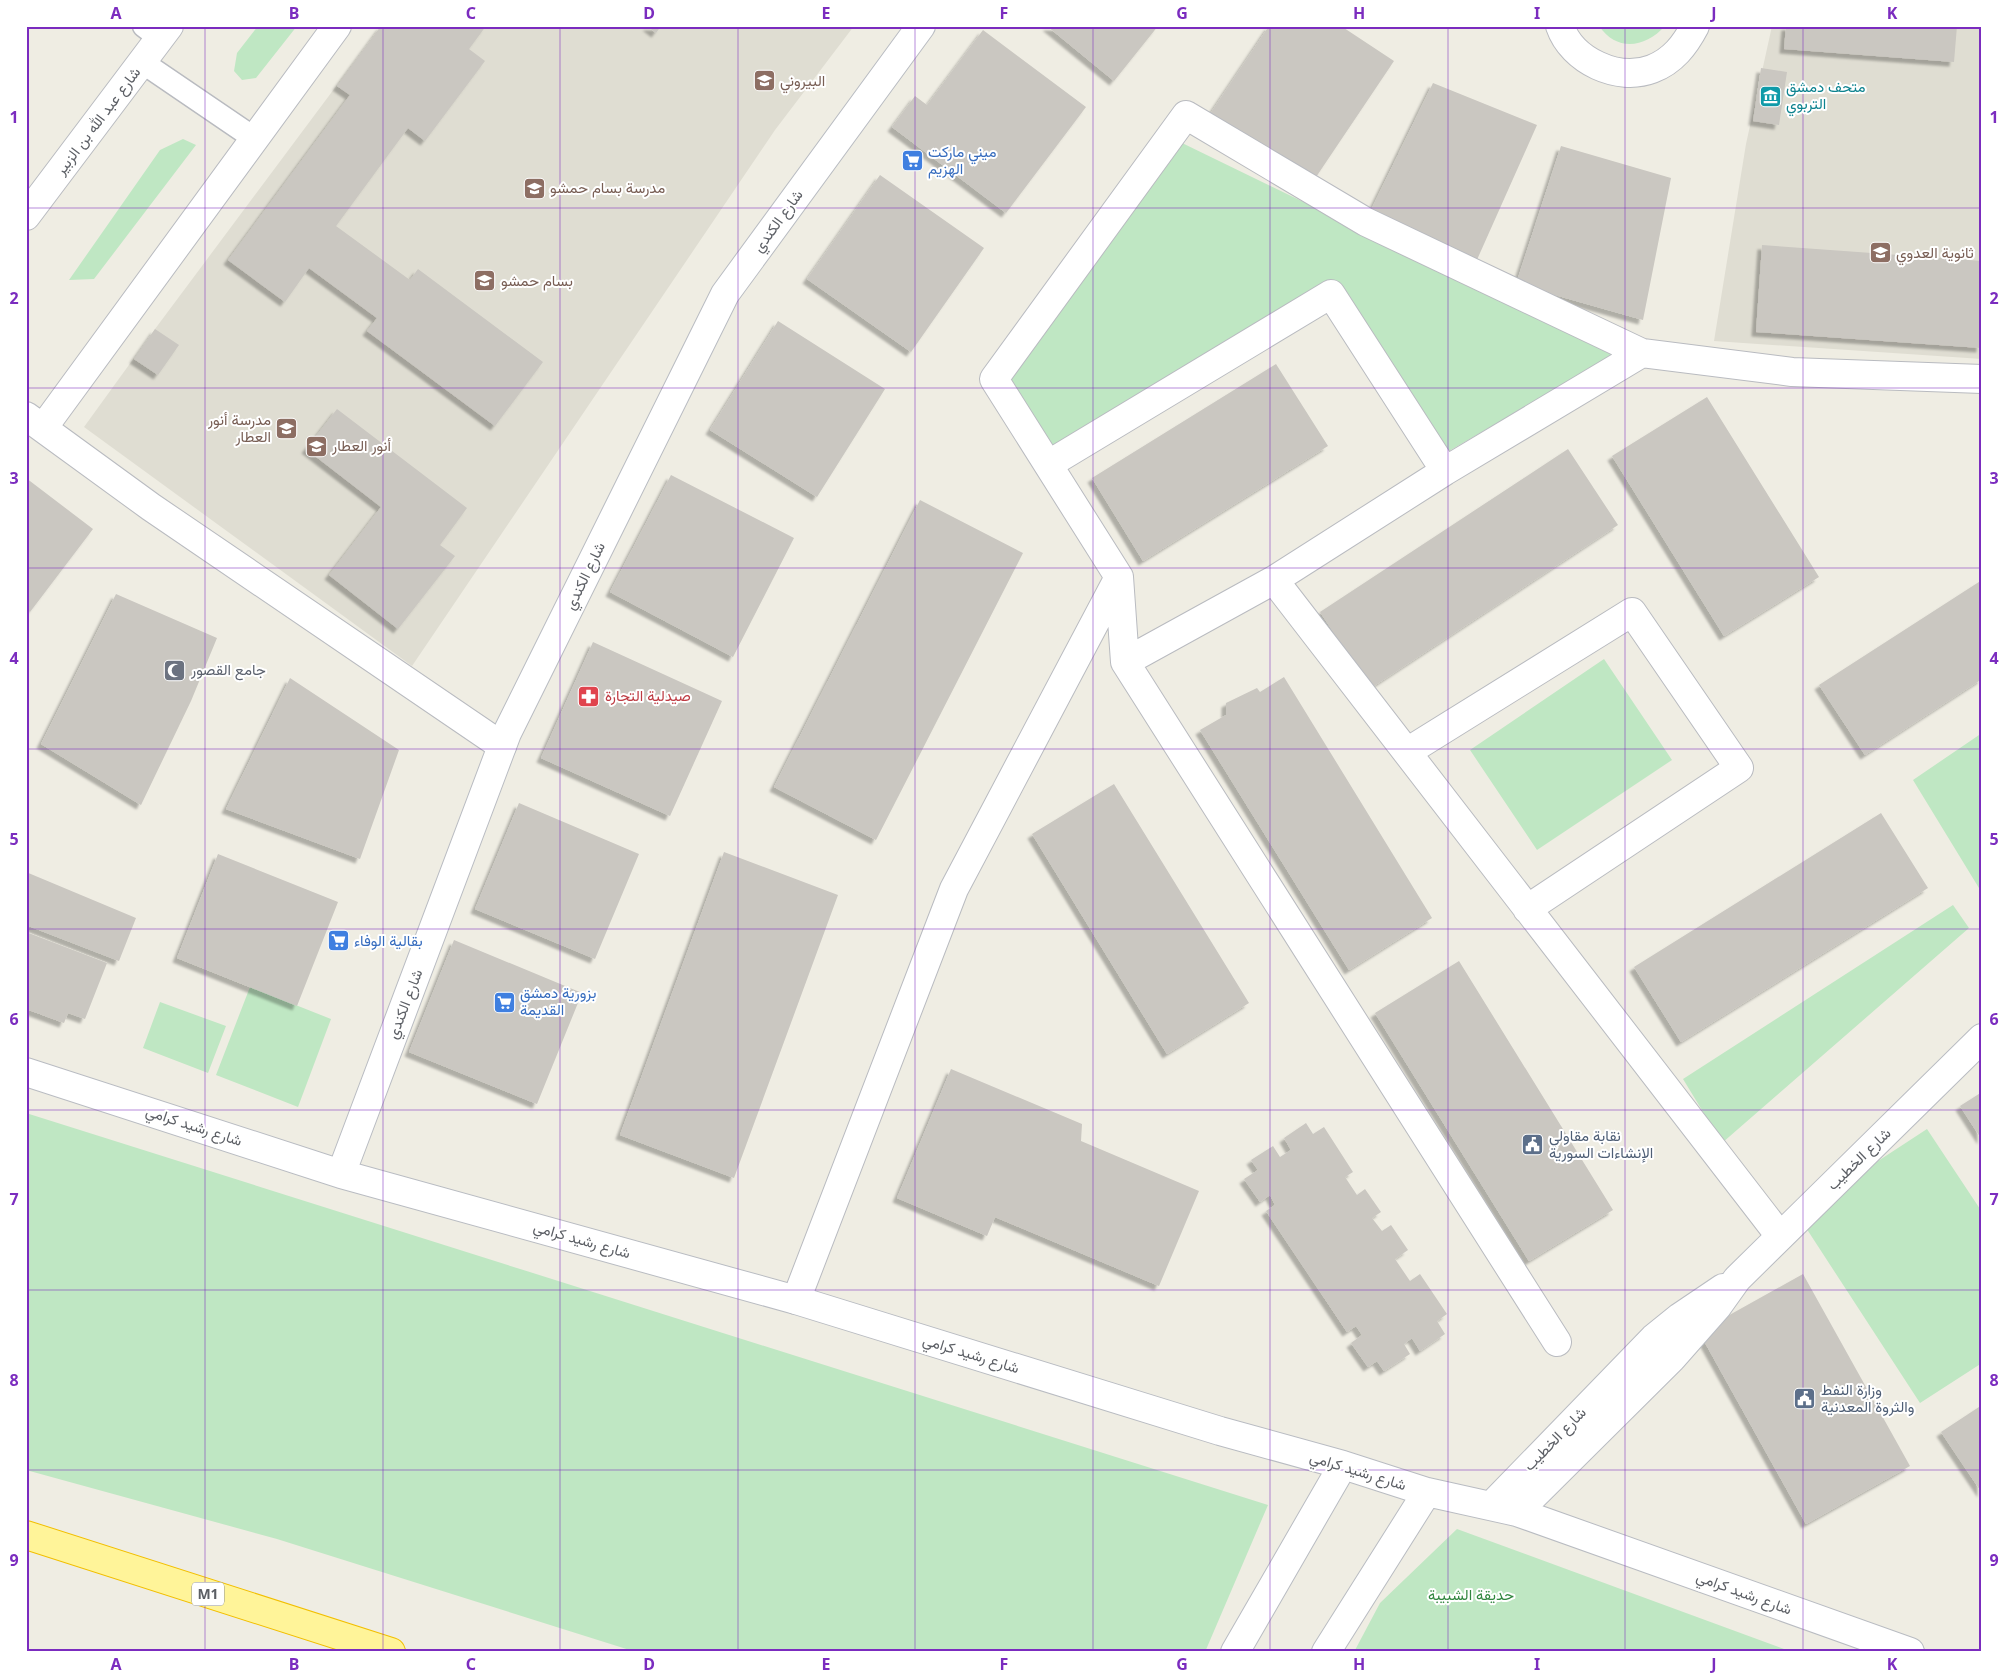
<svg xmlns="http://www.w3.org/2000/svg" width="2008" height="1678" font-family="'Noto Sans',Vazirmatn,sans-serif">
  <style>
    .education { fill: #dfddd2 }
    .green { fill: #bfe7c3 }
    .building { fill: #cac7c1; filter: url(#shadow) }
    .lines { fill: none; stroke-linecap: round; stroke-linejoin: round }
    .service-casing { stroke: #b9bbc0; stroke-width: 25 }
    .minor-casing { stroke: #b9bbc0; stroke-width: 30 }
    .secondary-casing { stroke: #b9bcc2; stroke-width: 30 }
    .trunk-casing { stroke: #f2bf00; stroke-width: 30 }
    .service { stroke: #fff; stroke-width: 22 }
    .minor { stroke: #fff; stroke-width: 28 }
    .secondary { stroke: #fff; stroke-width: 28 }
    .trunk { stroke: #fff499; stroke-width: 28 }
    .grid { fill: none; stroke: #7b2cbf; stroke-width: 1; stroke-opacity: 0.55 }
    .labels { text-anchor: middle; stroke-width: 4; stroke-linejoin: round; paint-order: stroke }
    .shield { fill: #fff; stroke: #8d8f93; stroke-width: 1 }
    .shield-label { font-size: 14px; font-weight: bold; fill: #5c5f65 }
    .education-label { font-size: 15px; fill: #785e54; stroke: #fff; text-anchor: start }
    .culture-label { font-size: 15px; fill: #0d838f; stroke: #fff; text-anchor: start }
    .street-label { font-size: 15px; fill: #5c5f65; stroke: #fff }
    .shop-label { font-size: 15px; fill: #366cbe; stroke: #fff; text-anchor: start }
    .worship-label { font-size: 15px; fill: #5b616d; stroke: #fff; text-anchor: start }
    .health-label { font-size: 15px; fill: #be3a42; stroke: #fff; text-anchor: start }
    .service-label { font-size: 15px; fill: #4e5e75; stroke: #fff; text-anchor: start }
    .park-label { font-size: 15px; fill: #31863f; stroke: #fff }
    .neatline { fill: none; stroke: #7b2cbf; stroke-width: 2 }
    .grid-label { font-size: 16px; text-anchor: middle; font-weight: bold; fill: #7b2cbf }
  </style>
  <defs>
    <filter id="shadow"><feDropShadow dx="-4.5" dy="4.5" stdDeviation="1" flood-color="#0004"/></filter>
  </defs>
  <rect width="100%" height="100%" fill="#efede3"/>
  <path class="education" d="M381,26H854L775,130L412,666L84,427L155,329Z
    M1772,26H1982V359L1714,341L1746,144Z"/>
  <path class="green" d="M258,26H297L256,78L242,80L234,71L237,53Z
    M1599,26H1665C1645,48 1617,52 1599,26Z
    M183,139L196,145L94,279L69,280L160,150Z
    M1180,142L1617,354L1449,451L1332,280L1052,448L1008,379Z
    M1604,659L1672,760L1537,850L1470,750Z
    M1982,733V893L1913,780Z
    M1953,905L1969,928L1722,1143L1683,1079Z
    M250,987L331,1019L298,1107L216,1075Z
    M160,1002L226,1026L208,1073L143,1048Z
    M26,1113L1268,1505L1205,1652H636L277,1539L26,1470Z
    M1927,1129L1982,1212V1363L1920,1403L1797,1214Z
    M1457,1529L1792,1652H1354L1380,1603Z"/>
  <path class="building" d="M381,26H486L469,49L485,61L425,141L408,128L336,226L410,280L418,269L543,362L495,426L367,331L377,318L309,268L285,302L228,260L350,95L337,86Z
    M647,26H661L656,33Z
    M1047,26H1158L1114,81Z
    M1269,26H1293L1295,28L1296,26H1341L1394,61L1312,183L1210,114Z
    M1786,26H1957L1954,62L1784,49Z
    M983,30L1086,107L1006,213L892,127L915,96L927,105Z
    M1761,68L1787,72L1779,125L1753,121Z
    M1433,83L1537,125L1476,262L1369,214Z
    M1561,146L1671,178L1643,320L1516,284Z
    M880,175L984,248L911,352L807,279Z
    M1762,245L1982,261L1981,348L1756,332Z
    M778,321L885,389L817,497L710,430Z
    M155,329L179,345L158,375L134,359Z
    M1276,364L1328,446L1143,561L1092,478Z
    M1707,397L1819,577L1724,636L1612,456Z
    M337,409L467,508L440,545L455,556L398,629L329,575L381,507L306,449Z
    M1568,449L1618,525L1371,688L1320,612Z
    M671,475L794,538L733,657L610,592Z
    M26,478L93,529L30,612L26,609Z
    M920,500L1023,553L876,840L774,787Z
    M1982,580V679L1865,755L1819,685Z
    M116,594L217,638L191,701L141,805L41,744Z
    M593,642L722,701L670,816L541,758Z
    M1284,677L1432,918L1349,970L1200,730L1226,715V703L1257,688L1260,692Z
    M290,678L399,750L360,859L226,809Z
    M1114,784L1249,1003L1167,1054L1032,834Z
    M519,803L639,854L595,959L475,909Z
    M1881,813L1928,888L1681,1042L1634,967Z
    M724,852L838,895L734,1178L620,1135Z
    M218,854L338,902L297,1006L177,958Z
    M26,872L136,918L119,961L26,925Z
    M26,932L107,963L85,1019L68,1013L64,1023L26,1009Z
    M454,940L582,993L537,1104L409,1052Z
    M1459,961L1613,1210L1529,1261L1375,1013Z
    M951,1069L1082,1124L1081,1141L1199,1191L1159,1286L995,1217L987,1236L897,1198Z
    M1982,1092V1140L1960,1106Z
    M1306,1123L1313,1134L1324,1127L1353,1172L1345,1177L1357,1195L1365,1189L1381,1212L1372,1218L1382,1231L1391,1225L1408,1250L1395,1259L1410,1281L1420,1274L1447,1314L1437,1321L1445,1334L1420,1351L1412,1338L1404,1344L1410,1354L1384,1371L1377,1361L1368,1367L1351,1343L1362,1335L1356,1326L1347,1332L1266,1211L1275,1205L1270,1195L1260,1202L1244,1179L1258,1170L1251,1160L1273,1146L1280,1157L1291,1150L1284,1138Z
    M1803,1274L1910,1466L1806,1524L1699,1332Z
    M1982,1405V1493L1941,1432Z"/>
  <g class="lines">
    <defs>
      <path id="service" d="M144,26L160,38
        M142,62L255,139"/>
      <path id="minor" d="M1560,26C1572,61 1618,82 1652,69C1673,61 1685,45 1695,26
        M26,216L169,26
        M26,416L151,507L502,746
        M43,428L337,26
        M1049,464L1331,294L1445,471
        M1274,580L1780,1236
        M1125,662L1274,580L1445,471L1642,353
        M1407,752L1632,612L1739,768L1527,909
        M796,1300L954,889L1119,577
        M1557,1342L1125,662L1119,577L994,379L1186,115L1366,222L1642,353L1792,372L1982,379"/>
      <path id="secondary" d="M26,1072L341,1174L796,1300L1220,1431L1343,1465L1427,1492L1517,1512L1910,1652
        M341,1174L507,733L725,294L921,26
        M1491,1506L1654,1338L1680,1317L1723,1288
        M1517,1512L1672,1358L1717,1307L1737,1279L1982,1038
        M1235,1652L1343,1465
        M1326,1652L1427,1492"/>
      <path id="trunk" d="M26,1535L391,1652"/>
    </defs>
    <use href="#service" class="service-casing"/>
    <use href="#minor" class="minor-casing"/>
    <use href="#secondary" class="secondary-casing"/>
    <use href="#trunk" class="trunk-casing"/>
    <use href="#service" class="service"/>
    <use href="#minor" class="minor"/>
    <use href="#secondary" class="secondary"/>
    <use href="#trunk" class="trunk"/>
  </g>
  <path class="grid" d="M205,26V1652M383,26V1652M560,26V1652M738,26V1652M915,26V1652M1093,26V1652M1270,26V1652M1448,26V1652M1625,26V1652M1803,26V1652M26,208H1982M26,388H1982M26,568H1982M26,749H1982M26,929H1982M26,1110H1982M26,1290H1982M26,1470H1982"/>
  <defs>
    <symbol id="school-square" viewBox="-11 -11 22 22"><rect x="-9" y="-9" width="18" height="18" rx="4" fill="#8d6e63" stroke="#fff"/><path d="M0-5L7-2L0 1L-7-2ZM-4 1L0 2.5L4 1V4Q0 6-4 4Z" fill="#fff"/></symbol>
    <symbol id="museum-square" viewBox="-11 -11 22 22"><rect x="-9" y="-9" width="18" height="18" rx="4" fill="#0f9aa8" stroke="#fff"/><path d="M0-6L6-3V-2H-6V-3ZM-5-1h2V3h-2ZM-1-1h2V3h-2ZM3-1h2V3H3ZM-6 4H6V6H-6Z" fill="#fff"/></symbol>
    <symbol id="supermarket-square" viewBox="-11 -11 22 22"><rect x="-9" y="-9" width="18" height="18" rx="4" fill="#3f7fe0" stroke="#fff"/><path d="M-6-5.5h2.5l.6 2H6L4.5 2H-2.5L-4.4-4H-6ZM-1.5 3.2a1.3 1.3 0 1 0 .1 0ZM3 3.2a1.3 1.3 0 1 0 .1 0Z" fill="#fff"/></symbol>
    <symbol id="mosque-square" viewBox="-11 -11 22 22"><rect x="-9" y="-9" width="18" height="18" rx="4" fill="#6b7280" stroke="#fff"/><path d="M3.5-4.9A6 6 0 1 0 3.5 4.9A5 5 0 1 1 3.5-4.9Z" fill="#fff"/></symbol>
    <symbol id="pharmacy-square" viewBox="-11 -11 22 22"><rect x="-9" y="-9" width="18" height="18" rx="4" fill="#e0444e" stroke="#fff"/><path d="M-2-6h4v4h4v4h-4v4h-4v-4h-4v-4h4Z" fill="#fff"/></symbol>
    <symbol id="civic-square" viewBox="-11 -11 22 22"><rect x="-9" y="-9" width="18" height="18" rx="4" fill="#5c6f8a" stroke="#fff"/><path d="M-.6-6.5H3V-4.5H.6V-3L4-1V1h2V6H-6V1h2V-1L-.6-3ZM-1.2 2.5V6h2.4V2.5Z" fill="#fff"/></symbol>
  </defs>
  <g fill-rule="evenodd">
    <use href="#school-square" x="752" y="68" width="25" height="25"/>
    <use href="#museum-square" x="1758" y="84" width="25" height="25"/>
    <use href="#supermarket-square" x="900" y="148" width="25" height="25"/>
    <use href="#school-square" x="522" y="176" width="25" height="25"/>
    <use href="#school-square" x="1868" y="240" width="25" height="25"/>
    <use href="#school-square" x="472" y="268" width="25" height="25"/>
    <use href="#school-square" x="274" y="416" width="25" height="25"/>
    <use href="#school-square" x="304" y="434" width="25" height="25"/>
    <use href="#mosque-square" x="162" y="658" width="25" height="25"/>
    <use href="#pharmacy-square" x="576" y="684" width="25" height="25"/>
    <use href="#supermarket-square" x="326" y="928" width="25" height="25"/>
    <use href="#supermarket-square" x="492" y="990" width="25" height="25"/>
    <use href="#civic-square" x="1520" y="1132" width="25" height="25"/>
    <use href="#civic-square" x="1792" y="1386" width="25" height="25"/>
  </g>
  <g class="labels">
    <rect class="shield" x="192" y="1582.5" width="32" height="23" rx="4"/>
    <g class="shield-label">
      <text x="208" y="1599">M1</text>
    </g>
    <g class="education-label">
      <text x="780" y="86">البيروني</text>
      <text x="550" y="193">مدرسة بسام حمشو</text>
      <text x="1896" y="258">ثانوية العدوي</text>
      <text x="501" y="286">بسام حمشو</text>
      <text x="271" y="425" text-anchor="end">مدرسة أنور<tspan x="271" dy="17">العطار</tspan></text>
      <text x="332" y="451">أنور العطار</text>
    </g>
    <g class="culture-label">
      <text x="1786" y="92">متحف دمشق<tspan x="1786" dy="17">التربوي</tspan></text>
    </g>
    <g class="street-label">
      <text transform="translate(98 121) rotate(-53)" y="5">شارع عبد الله بن الزبير</text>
      <text transform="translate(778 221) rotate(-54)" y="5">شارع الكندي</text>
      <text transform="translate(585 576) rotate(-64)" y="5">شارع الكندي</text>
      <text transform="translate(405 1004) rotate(-69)" y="5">شارع الكندي</text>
      <text transform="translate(194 1126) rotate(18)" y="5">شارع رشيد كرامي</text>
      <text transform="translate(1859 1159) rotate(-44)" y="5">شارع الخطيب</text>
      <text transform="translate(582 1240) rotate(16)" y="5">شارع رشيد كرامي</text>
      <text transform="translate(971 1354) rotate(17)" y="5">شارع رشيد كرامي</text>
      <text transform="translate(1555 1439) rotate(-46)" y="5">شارع الخطيب</text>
      <text transform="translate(1358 1471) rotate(17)" y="5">شارع رشيد كرامي</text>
      <text transform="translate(1744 1593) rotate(20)" y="5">شارع رشيد كرامي</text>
    </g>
    <g class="shop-label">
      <text x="928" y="157">ميني ماركت<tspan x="928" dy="17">الهزيم</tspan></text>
      <text x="354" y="946">بقالية الوفاء</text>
      <text x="520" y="998">بزورية دمشق<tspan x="520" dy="17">القديمة</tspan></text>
    </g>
    <g class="worship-label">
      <text x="191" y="675">جامع القصور</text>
    </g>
    <g class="health-label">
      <text x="605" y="701">صيدلية التجارة</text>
    </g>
    <g class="service-label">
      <text x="1549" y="1141">نقابة مقاولي<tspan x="1549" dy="17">الإنشاءات السورية</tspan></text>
      <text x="1821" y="1395">وزارة النفط<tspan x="1821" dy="17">والثروة المعدنية</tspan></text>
    </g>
    <g class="park-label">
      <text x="1471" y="1600">حديقة الشبيبة</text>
    </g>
  </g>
  <rect width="2008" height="1678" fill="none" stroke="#ffffff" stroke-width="55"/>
  <rect x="28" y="28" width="1952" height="1622" class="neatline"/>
  <g class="grid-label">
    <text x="116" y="19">A</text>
    <text x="294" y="19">B</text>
    <text x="471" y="19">C</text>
    <text x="649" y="19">D</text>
    <text x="826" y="19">E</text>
    <text x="1004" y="19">F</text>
    <text x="1182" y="19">G</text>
    <text x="1359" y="19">H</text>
    <text x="1537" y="19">I</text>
    <text x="1714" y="19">J</text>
    <text x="1892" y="19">K</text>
    <text x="14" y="123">1</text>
    <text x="1994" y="123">1</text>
    <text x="14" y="304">2</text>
    <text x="1994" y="304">2</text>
    <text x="14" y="484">3</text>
    <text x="1994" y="484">3</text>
    <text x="14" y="664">4</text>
    <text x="1994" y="664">4</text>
    <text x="14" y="845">5</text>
    <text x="1994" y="845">5</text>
    <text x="14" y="1025">6</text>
    <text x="1994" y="1025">6</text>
    <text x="14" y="1205">7</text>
    <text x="1994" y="1205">7</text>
    <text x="14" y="1386">8</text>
    <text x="1994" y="1386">8</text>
    <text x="14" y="1566">9</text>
    <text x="1994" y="1566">9</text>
    <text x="116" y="1670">A</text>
    <text x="294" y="1670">B</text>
    <text x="471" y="1670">C</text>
    <text x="649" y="1670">D</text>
    <text x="826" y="1670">E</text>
    <text x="1004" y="1670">F</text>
    <text x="1182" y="1670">G</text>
    <text x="1359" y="1670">H</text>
    <text x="1537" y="1670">I</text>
    <text x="1714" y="1670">J</text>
    <text x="1892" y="1670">K</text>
  </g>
</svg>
